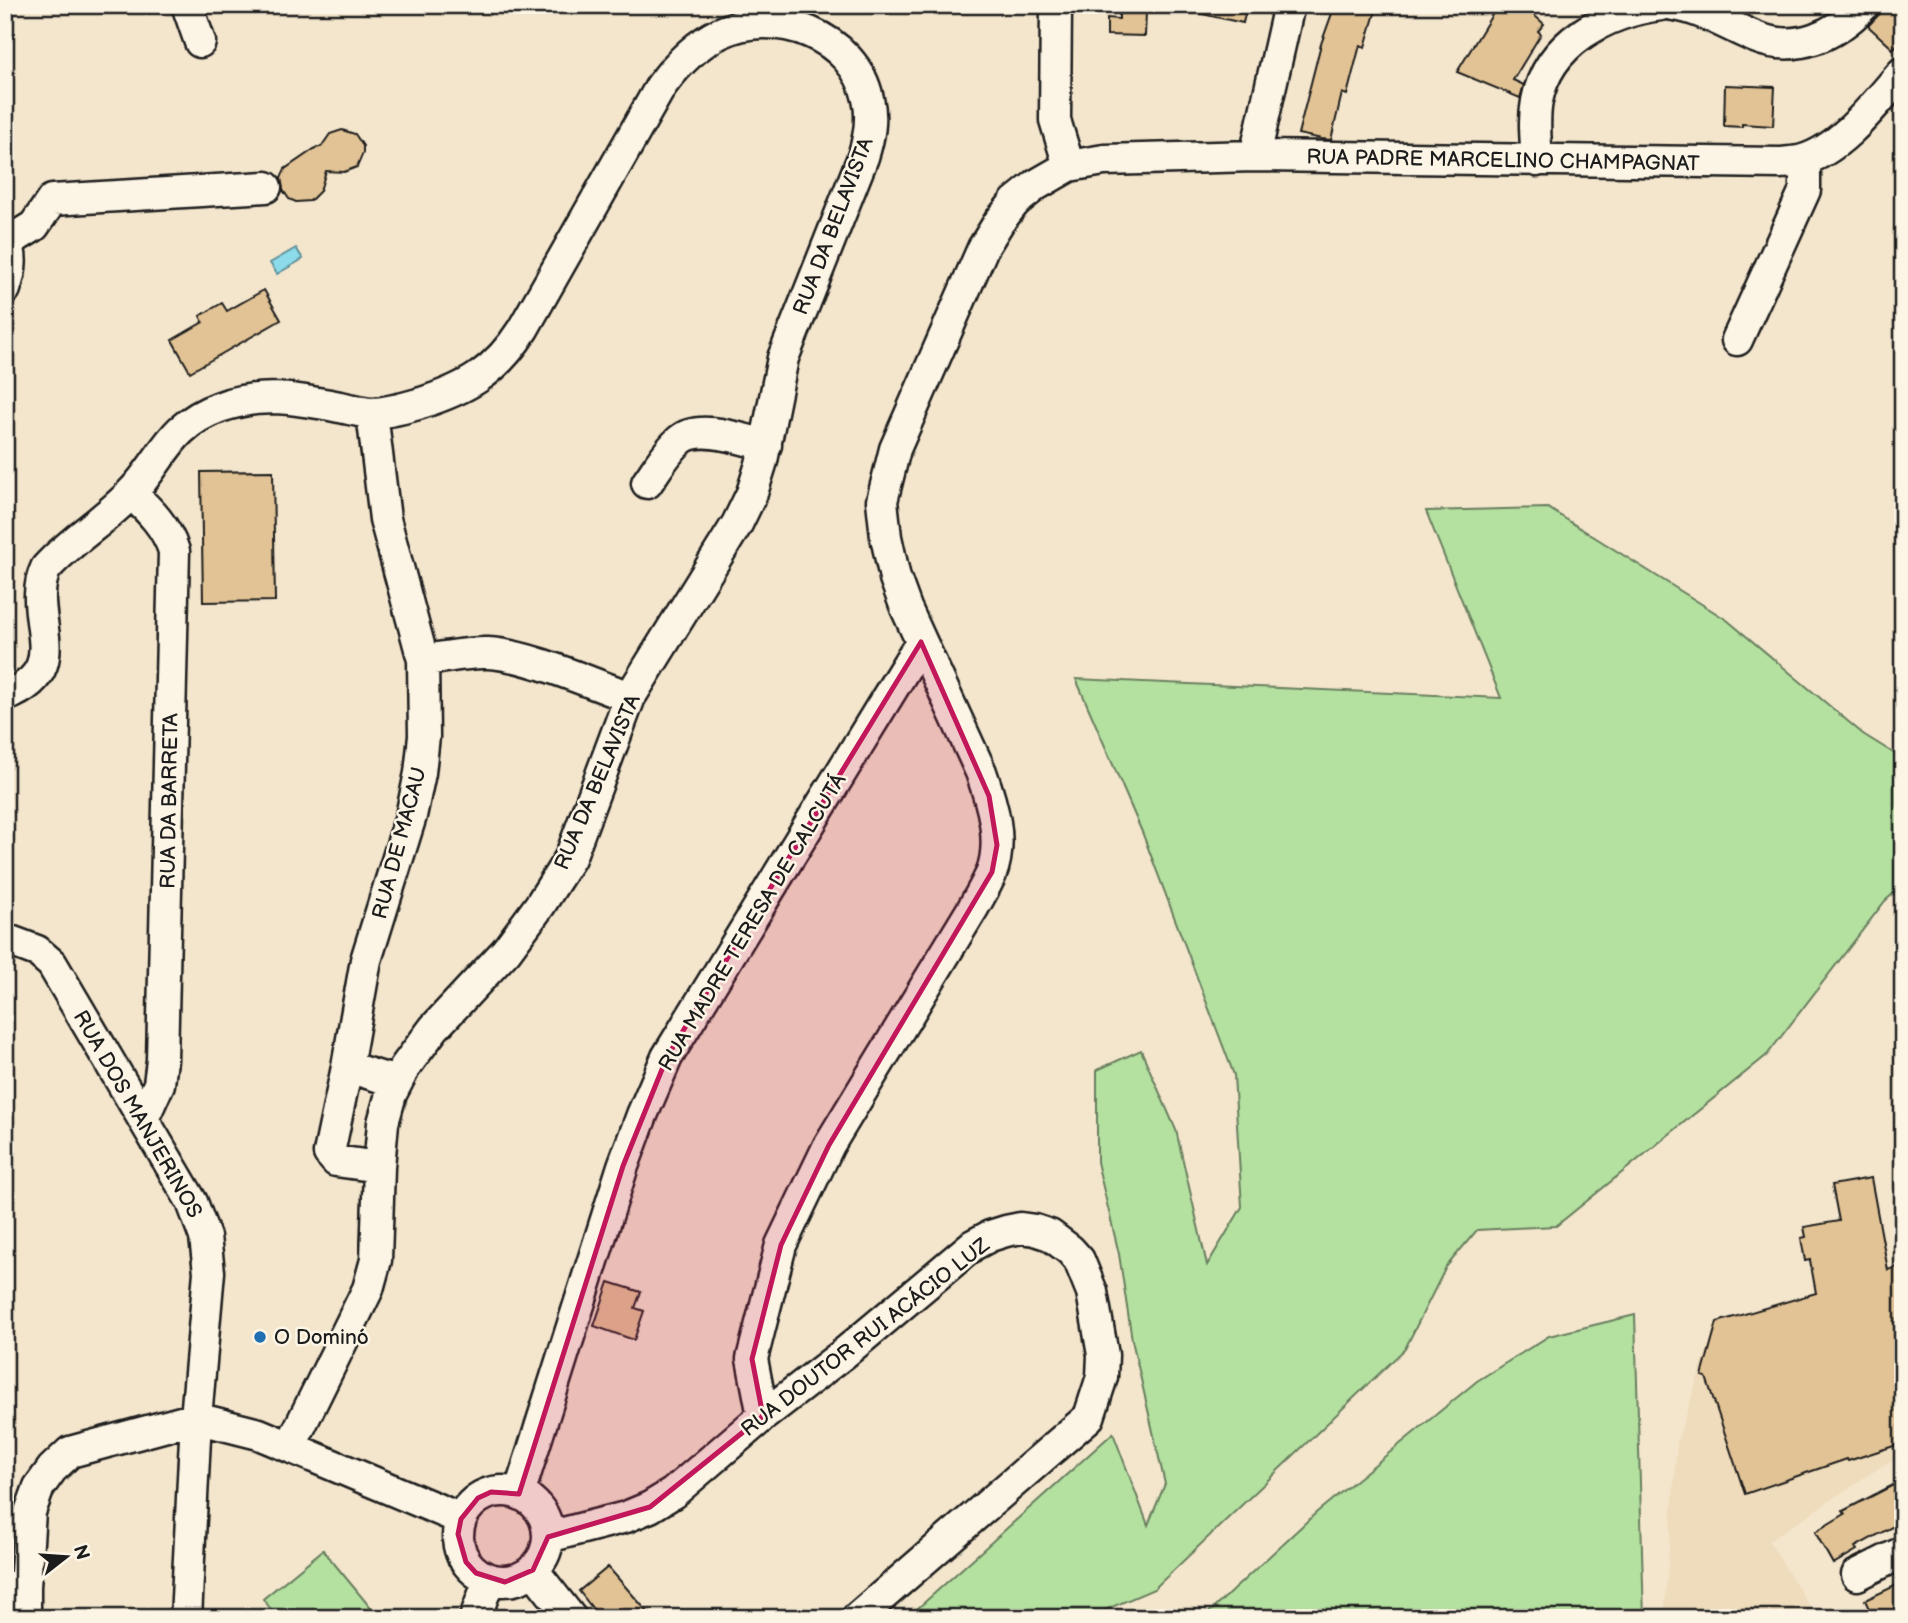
<svg xmlns="http://www.w3.org/2000/svg" width="1908" height="1623" font-family="'Balsamiq Sans',sans-serif">
  <style>
    .built { fill: #efdcbc }
    .green { fill: #b4e1a0; stroke: #687e5e; stroke-width: 2 }
    .water { fill: #8cdbea; stroke: #5f8f98; stroke-width: 2 }
    .building { fill: #e2c395; stroke: #1c1c1c; stroke-width: 2 }
    .lines { fill: none; stroke-linecap: round; stroke-linejoin: round }
    .minor-casing { stroke: #1c1c1c; stroke-width: 35 }
    .minor { stroke: #fcf5e5; stroke-width: 30 }
    .marked { fill: #c2185b; fill-opacity: 0.2; stroke: #c2185b; stroke-width: 5; stroke-linejoin: round }
    .poi-dot { fill: #1f6fb2; stroke: #fcf5e5; stroke-width: 2.5 }
    .labels { text-anchor: middle; stroke-width: 5; stroke-linejoin: round; paint-order: stroke }
    .street-label { font-size: 21px; fill: #1c1c1c; stroke: #fcf5e5 }
    .poi-label { font-size: 21px; fill: #1c1c1c; stroke: #fcf5e5; text-anchor: start }
  </style>
  <rect width="100%" height="100%" fill="#f4e6cd"/>
  <filter id="ink" filterUnits="userSpaceOnUse"><feTurbulence type="fractalNoise" baseFrequency=".0143" numOctaves="2"/><feDisplacementMap in="SourceGraphic" scale="14" xChannelSelector="R" yChannelSelector="G"/><feConvolveMatrix kernelMatrix="1 2 1 2 8 2 1 2 1" color-interpolation-filters="sRGB"/></filter>
  <g filter="url(#ink)">
    <path class="built" d="M1903,1266V1456L1882,1466L1769,1541L1817,1618H1667L1665,1603L1677,1442L1715,1324Z"/>
    <path class="green" d="M1548,508L1727,620L1863,734L1903,759V885L1885,901L1767,1055L1556,1226L1477,1230L1446,1267L1405,1349L1154,1589L1100,1612L1094,1618H907L1113,1433L1148,1525L1165,1484L1132,1340L1119,1254L1097,1162V1070L1141,1050L1176,1130L1207,1265L1242,1207L1234,1075L1142,832L1076,679L1501,698L1426,511Z
      M1635,1315L1644,1618H1203L1317,1512L1477,1381L1549,1336Z
      M323,1550L379,1618H278L263,1599Z"/>
    <path class="water" d="M296,248L303,259L277,274L270,263Z"/>
    <path class="building" d="M1193,5H1247L1243,23L1193,12Z
      M1335,5H1360L1376,10L1365,47L1360,45L1347,95L1342,93L1331,140L1322,139L1298,134L1321,44Z
      M1498,5H1523L1544,24L1538,31L1541,34L1513,80L1524,85L1520,98L1457,72Z
      M1888,5L1903,19V38L1893,49L1868,26Z
      M1119,12H1146L1145,36L1107,35V18L1119,19Z
      M1725,85L1775,87L1773,126L1742,124V127L1724,126Z
      M342,130L355,134L363,146V153L357,167L344,172L326,171L320,191L310,201L296,202L289,199L283,190L281,178L285,169L317,147H321L330,134Z
      M264,290L281,320L190,372L172,340L203,322L200,316L222,303L227,311Z
      M273,471L275,601L203,602L201,472Z
      M1871,1178L1888,1270L1903,1265V1443L1848,1461L1847,1459L1745,1494L1706,1377L1702,1376L1717,1322L1816,1293L1810,1260L1805,1261L1801,1238L1806,1237L1804,1227L1839,1221L1832,1185Z
      M609,1282L641,1292L635,1308L644,1311L634,1340L594,1326Z
      M1903,1480V1521L1855,1547L1857,1550L1833,1564L1815,1532L1845,1514L1843,1511Z
      M608,1567L653,1618H600L579,1591Z
      M1903,1582V1618H1873L1865,1600Z"/>
    <g class="lines">
      <defs>
        <path id="minor" d="M187,5L200,42
          M1056,5L1055,120L1069,166
          M1673,5C1703,9 1728,26 1755,37C1796,54 1836,35 1864,5
          M1255,156L1289,5
          M1537,161C1536,141 1533,121 1537,101C1548,42 1607,12 1661,5
          M5,236C13,255 12,269 5,289
          M8,242L34,226L52,200L266,187
          M1737,340L1805,190V160
          M372,413L385,519L423,660L424,736L420,773L411,816L366,960L347,1067L397,1082
          M647,483C657,469 667,451 680,440C699,423 744,440 766,445
          M131,493C150,511 166,526 174,551L162,1060L159,1084L143,1119
          M423,660C444,658 467,652 488,653C530,655 589,683 630,697
          M5,696C78,669 23,616 46,568C71,540 104,521 130,494C164,460 167,426 220,407C261,392 297,399 340,407C350,409 361,412 371,413C385,413 404,408 418,404C466,389 495,373 523,329L661,86C677,64 695,45 720,33C775,6 855,36 868,99C873,119 869,138 863,157L783,358L762,461L752,493L737,524L630,697L570,858L540,905L506,951L434,1028L405,1067L391,1094L383,1123L379,1167L376,1260L368,1289L290,1447
          M5,939L37,951L52,964L192,1202L205,1237L209,1272L196,1418L186,1618
          M347,1067L329,1153L336,1161L379,1167
          M763,1416L752,1359L781,1245L829,1145L973,908C979,897 986,886 991,874C1004,841 992,803 981,772L906,608L895,578L886,537L882,501L895,449L983,248L999,222L1015,202L1036,185L1069,166L1104,160L1255,156L1781,163C1788,162 1796,162 1803,160C1842,149 1877,101 1903,72
          M458 1536a45 45 0 1 1 90 0a45 45 0 1 1-90 0Z
          M519,1494L623,1166L642,1115L667,1057L921,642
          M548,1537L626,1517L650,1507L673,1493L763,1416L842,1355L973,1245L990,1236L1006,1231L1021,1228L1035,1230L1050,1235L1070,1250L1079,1260L1092,1292L1103,1355L1102,1377L1089,1417L857,1618
          M533,1570L571,1618
          M1857,1575L1903,1552
          M5,1587H25L30,1512L39,1487L52,1469L70,1452L196,1418L259,1434L461,1519
          M25,1587V1618
          M475,1618L489,1580"/>
      </defs>
      <use href="#minor" class="minor-casing"/>
      <use href="#minor" class="minor"/>
    </g>
  </g>
  <path class="marked" d="M921,642L989,796L997,845L992,872L829,1145L781,1245L752,1359L763,1416L650,1507L548,1537L533,1570L505,1582L476,1573L466,1562L458,1534L461,1519L478,1498L491,1492L519,1494L623,1166L667,1057Z"/>
  <circle class="poi-dot" cx="260" cy="1337" r="7"/>
  <g class="labels">
    <g class="street-label">
      <text transform="translate(1503 160) rotate(1)" y="7">RUA PADRE MARCELINO CHAMPAGNAT</text>
      <text transform="translate(833 226) rotate(-69)" y="7">RUA DA BELAVISTA</text>
      <text transform="translate(597 782) rotate(-67)" y="7">RUA DA BELAVISTA</text>
      <text transform="translate(169 801) rotate(-89)" y="7">RUA DA BARRETA</text>
      <text transform="translate(399 843) rotate(-75)" y="7">RUA DE MACAU</text>
      <text transform="translate(752 922) rotate(-59)" y="7">RUA MADRE TERESA DE CALCUTÁ</text>
      <text transform="translate(138 1114) rotate(60)" y="7">RUA DOS MANJERINOS</text>
      <text transform="translate(865 1337) rotate(-38)" y="7">RUA DOUTOR RUI ACÁCIO LUZ</text>
    </g>
    <g class="poi-label">
      <text x="274" y="1344">O Dominó</text>
    </g>
  </g>
  <rect width="1908" height="1623" fill="none" stroke="#fcf5e5" stroke-width="28"/>
  <rect x="14" y="14" width="1880" height="1595" fill="none" stroke="#1c1c1c" stroke-width="2.5" filter="url(#ink)"/>
  <g transform="translate(66 1557) rotate(73)" stroke="#fcf5e5" stroke-width="5" paint-order="stroke">
  <path d="M0-5L12 26L0 18L-12 26Z" fill="#1c1c1c"/>
  <text y="-10" font-size="19" font-weight="bold" text-anchor="middle" fill="#1c1c1c">N</text>
  </g>
</svg>
